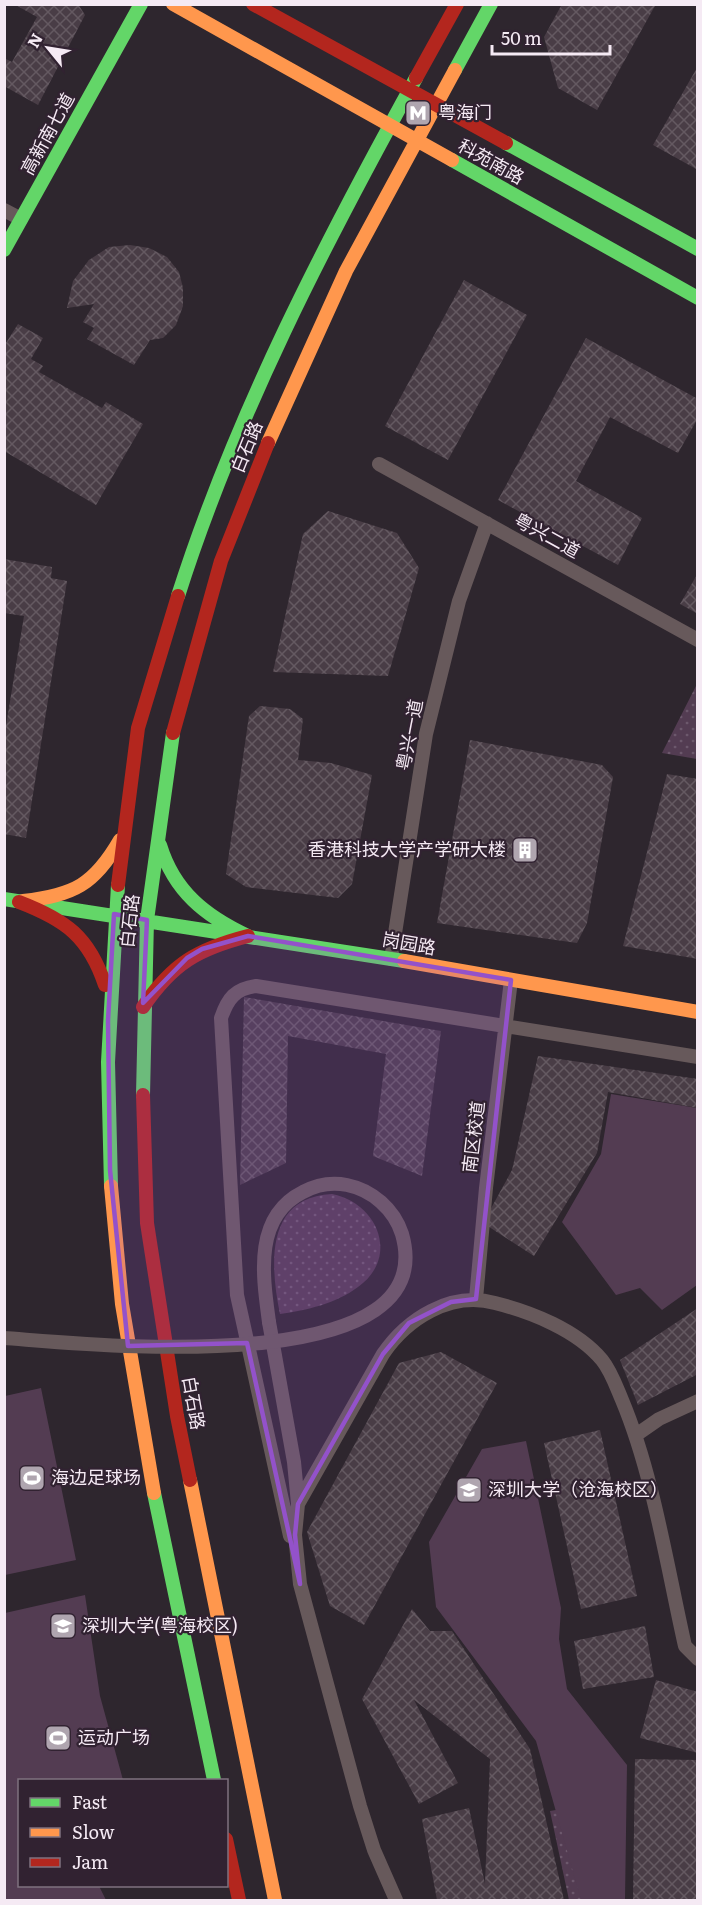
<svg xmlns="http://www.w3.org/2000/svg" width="702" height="1905" font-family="Literata,'Noto Sans SC',serif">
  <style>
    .grass { fill: url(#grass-dots) }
    .park { fill: #533c52 }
    .building { fill: url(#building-cross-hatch) }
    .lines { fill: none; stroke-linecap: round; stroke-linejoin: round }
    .street { stroke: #67595b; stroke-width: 14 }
    .fast { stroke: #63d668; stroke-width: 14 }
    .slow { stroke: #ff974d; stroke-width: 14 }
    .jam { stroke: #b3261e; stroke-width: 14 }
    .street-bridge { stroke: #67595b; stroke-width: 14 }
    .marked { fill: #9352ca; fill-opacity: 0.2; stroke: #9352ca; stroke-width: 4.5; stroke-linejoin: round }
    .labels { text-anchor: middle; stroke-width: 4.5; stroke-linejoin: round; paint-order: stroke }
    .poi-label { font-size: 18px; fill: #f5eaf4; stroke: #312231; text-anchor: start }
    .street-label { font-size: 18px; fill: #f5eaf4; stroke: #312231 }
  </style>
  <defs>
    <pattern id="grass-dots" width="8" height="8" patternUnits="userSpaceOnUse" patternTransform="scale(1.5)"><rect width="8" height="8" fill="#533c52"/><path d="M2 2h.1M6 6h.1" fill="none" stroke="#6c586c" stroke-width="1.8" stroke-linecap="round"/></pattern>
    <pattern id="building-cross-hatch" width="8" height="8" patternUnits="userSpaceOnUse" patternTransform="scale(1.5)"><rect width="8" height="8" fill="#493d46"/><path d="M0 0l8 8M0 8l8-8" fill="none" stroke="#645961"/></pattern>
  </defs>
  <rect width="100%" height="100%" fill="#2e262e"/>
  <path class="grass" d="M697,684V759L662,753Z
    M332,1194C378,1203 400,1257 358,1287C335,1304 307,1310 280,1314C270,1265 265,1197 332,1194Z
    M574,1807L599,1900H569L550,1811Z"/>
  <path class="park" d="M611,1094L697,1108V1285L662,1310L640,1288L616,1295L562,1222L601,1154Z
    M41,1388L76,1560L5,1575V1396Z
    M526,1441L561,1608L559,1639L567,1689L627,1765L625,1900H581L536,1741L436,1607L429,1542L482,1449Z
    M85,1595L100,1696L123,1780H20V1886H99L106,1900H5V1613Z"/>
  <path class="building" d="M14,4H78L85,15L38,105L4,86V58L12,62L37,17Z
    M562,4H656L597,110L558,88L544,37Z
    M698,66V170L653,145Z
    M130,245L149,248L167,257L179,272L183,288V306L176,325L163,338L150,340L134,365L87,339L94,328L83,322L94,304L67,308L73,281L89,260L109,247Z
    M464,280L527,315L448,460L385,426Z
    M18,324L43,338L31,359L43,366L39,372L102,408L106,402L143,424L96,505L4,451V346Z
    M586,338L698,399V418L678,453L610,417L576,481L642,518L618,565L498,500Z
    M328,511L397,533L419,568L388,676L273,672L303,534Z
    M4,559L52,567L51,578L67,581L26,838L4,834V738L24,616L4,613Z
    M698,573V614L680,604Z
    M260,706L290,709L303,719L298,760L331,763L372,775L352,884L338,898L246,887L226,874L249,716Z
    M470,740L602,765L613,777L587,923L577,943L437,923Z
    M667,774L698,779V959L623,946Z
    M244,997L441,1031L422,1176L373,1156L386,1054L288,1036L286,1163L240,1185Z
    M538,1056L698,1079V1108L608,1092L597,1153L534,1256L483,1223L512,1170Z
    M698,1308V1374L638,1405L620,1360Z
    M441,1352L497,1383L364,1625L330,1606L307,1532L399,1363Z
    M600,1430L637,1596L581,1609L544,1443Z
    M412,1609L430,1631H452L530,1749L564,1900H437L422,1819L469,1808L485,1884L490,1759L414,1700L458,1783L419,1804L362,1699Z
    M645,1626L654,1677L583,1689L574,1641Z
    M656,1680L698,1692V1753L640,1738Z
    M635,1759L698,1760V1900H633Z"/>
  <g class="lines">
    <path class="street" d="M4,210L21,219
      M379,464L698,640
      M391,959L426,734L459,601L487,523
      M476,1299L486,1188L511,980
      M269,1322L294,1462L298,1504
      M636,1435L659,1419L698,1401
      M290,1536L237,1295L221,1018C228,998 235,989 256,986L698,1057
      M396,1900L374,1850L360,1806L300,1584L295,1535L298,1504L383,1354C407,1319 450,1291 495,1303C531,1312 577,1330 602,1360C611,1371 616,1386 622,1400C653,1474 667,1566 685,1646L698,1659"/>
    <path class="fast" d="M455,70L491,4
      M506,143L698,249
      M452,160L698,298
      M4,250L141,4
      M178,596C236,414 324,245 416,78
      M160,845C174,891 205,916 248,936
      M4,899L404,961
      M143,1095L147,920L173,733
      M111,1186L108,1062L118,885
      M154,1493L214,1780"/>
    <path class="slow" d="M173,4L452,160
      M268,443L346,271L455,70
      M23,901C74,895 94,885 120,840
      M404,961L698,1012
      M111,1186L122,1304L154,1493
      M190,1480L275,1900"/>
    <path class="jam" d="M253,4L506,143
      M416,78L457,4
      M173,733L221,561L268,443
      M118,885L138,728L178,596
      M19,902C66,920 89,937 105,985
      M143,1007C173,963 198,949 248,936
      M143,1095L147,1223L177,1416L190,1480
      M226,1839L239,1900"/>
    <path class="street-bridge" d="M4,1338C80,1343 445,1384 402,1234C394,1209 372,1190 347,1185C332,1182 316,1185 303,1192C253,1217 263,1277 269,1322"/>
  </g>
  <path class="marked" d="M114,914L147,920L143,1003L187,958L202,949L248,936L511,980L476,1299L451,1302L409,1323L383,1354L298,1504L295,1535L300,1584L247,1343L128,1346L110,1170L108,1021Z"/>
  <defs>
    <symbol id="metro-square" viewBox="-11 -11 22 22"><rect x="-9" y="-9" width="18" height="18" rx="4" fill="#afa5af" stroke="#312231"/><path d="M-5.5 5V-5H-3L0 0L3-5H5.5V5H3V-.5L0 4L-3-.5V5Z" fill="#fff"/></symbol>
    <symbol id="building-square" viewBox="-11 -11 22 22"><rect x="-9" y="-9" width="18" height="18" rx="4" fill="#afa5af" stroke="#312231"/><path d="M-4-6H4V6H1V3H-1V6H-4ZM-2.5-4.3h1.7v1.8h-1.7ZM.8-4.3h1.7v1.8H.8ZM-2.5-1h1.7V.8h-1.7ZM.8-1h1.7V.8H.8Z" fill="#fff"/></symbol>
    <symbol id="stadium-square" viewBox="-11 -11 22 22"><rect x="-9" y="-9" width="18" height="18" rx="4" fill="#afa5af" stroke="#312231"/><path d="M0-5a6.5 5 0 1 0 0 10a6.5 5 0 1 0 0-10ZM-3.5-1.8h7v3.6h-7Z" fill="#fff"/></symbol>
    <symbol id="university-square" viewBox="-11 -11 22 22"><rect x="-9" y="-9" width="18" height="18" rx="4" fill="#afa5af" stroke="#312231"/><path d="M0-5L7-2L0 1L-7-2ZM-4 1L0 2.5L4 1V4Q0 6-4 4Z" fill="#fff"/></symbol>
  </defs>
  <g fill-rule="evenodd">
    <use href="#metro-square" x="403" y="98" width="30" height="30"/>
    <use href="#building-square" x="510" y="835" width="30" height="30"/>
    <use href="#stadium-square" x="17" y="1463" width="30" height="30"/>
    <use href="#university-square" x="454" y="1475" width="30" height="30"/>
    <use href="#university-square" x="48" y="1611" width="30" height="30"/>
    <use href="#stadium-square" x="43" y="1723" width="30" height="30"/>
  </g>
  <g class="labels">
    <g class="poi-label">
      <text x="438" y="119">粤海门</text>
      <text x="506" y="856" text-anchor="end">香港科技大学产学研大楼</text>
      <text x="51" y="1484">海边足球场</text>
      <text x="488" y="1496">深圳大学（沧海校区）</text>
      <text x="82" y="1632">深圳大学(粤海校区)</text>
      <text x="78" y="1744">运动广场</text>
    </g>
    <g class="street-label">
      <text transform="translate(48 134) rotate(-61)" y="6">高新南七道</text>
      <text transform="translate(491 162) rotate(29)" y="6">科苑南路</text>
      <text transform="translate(247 447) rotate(-68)" y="6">白石路</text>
      <text transform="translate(547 536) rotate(29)" y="6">粤兴二道</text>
      <text transform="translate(410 735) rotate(-79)" y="6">粤兴一道</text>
      <text transform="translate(130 921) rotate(-84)" y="6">白石路</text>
      <text transform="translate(409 944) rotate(10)" y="6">岗园路</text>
      <text transform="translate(474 1137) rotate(-83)" y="6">南区校道</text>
      <text transform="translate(193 1403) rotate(80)" y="6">白石路</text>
    </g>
  </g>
  <rect width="702" height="1905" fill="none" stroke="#f5eaf4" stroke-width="12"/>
  <rect x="18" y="1779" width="210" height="108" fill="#312231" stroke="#7f727f" stroke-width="1.5"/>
  <rect x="30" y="1798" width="30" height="9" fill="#63d668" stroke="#7f727f" stroke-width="1.5"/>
  <text x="72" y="1809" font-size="18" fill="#f5eaf4">Fast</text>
  <rect x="30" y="1828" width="30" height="9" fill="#ff974d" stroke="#7f727f" stroke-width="1.5"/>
  <text x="72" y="1839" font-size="18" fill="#f5eaf4">Slow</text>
  <rect x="30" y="1858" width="30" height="9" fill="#b3261e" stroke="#7f727f" stroke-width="1.5"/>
  <text x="72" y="1869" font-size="18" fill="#f5eaf4">Jam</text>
  <g transform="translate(48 48) rotate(300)" stroke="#312231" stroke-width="4.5" paint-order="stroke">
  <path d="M0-4.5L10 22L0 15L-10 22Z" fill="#f5eaf4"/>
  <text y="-9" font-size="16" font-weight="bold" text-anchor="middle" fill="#f5eaf4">N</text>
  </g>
  <path d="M492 45v9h118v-9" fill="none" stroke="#f5eaf4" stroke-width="3"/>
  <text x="501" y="45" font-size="18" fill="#f5eaf4" stroke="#312231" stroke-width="4.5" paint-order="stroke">50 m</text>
</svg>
